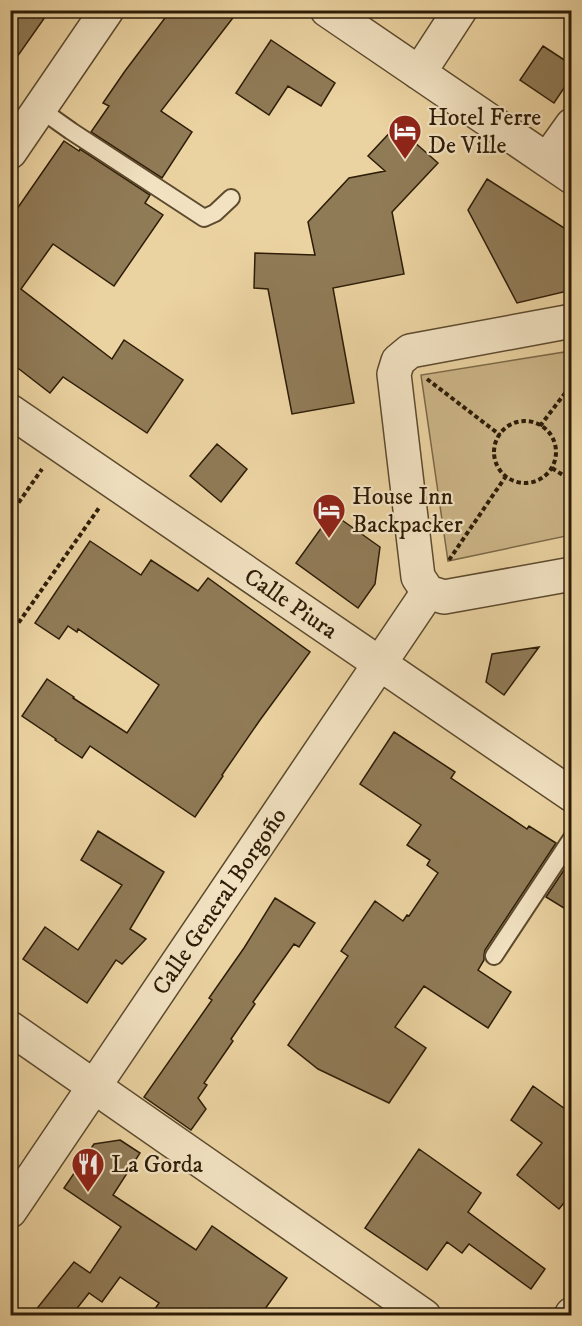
<svg xmlns="http://www.w3.org/2000/svg" width="582" height="1326" font-family="'IM FELL DW Pica',serif">
  <style>
    .green { fill: #cbb487; stroke: #7c6847; stroke-width: 1.5 }
    .building { fill: #907b57; stroke: #2d1c07; stroke-width: 1.5 }
    .lines { fill: none; stroke-linecap: round; stroke-linejoin: round }
    .lane-casing { stroke: #5c4a2e; stroke-width: 20 }
    .street-casing { stroke: #5c4a2e; stroke-width: 36 }
    .path { stroke: #2d1c07; stroke-width: 4; stroke-dasharray: 4.5 3; stroke-linecap: butt }
    .lane { stroke: #f2e2c2; stroke-width: 16 }
    .street { stroke: #f2e2c2; stroke-width: 33 }
    .labels { text-anchor: middle; stroke-width: 4.5; stroke-linejoin: round; paint-order: stroke }
    .poi-label { font-size: 24px; fill: #2d1c07; stroke: #f2e2c2; text-anchor: start }
    .street-label { font-size: 24px; fill: #2d1c07; stroke: #f2e2c2 }
  </style>
  <rect width="100%" height="100%" fill="#ebd3a1"/>
  <filter id="stains"><feTurbulence type="fractalNoise" baseFrequency=".00333" numOctaves="4"/><feColorMatrix values="0 0 0 0 .2 0 0 0 0 .09 0 0 0 0 .02 0 0 0 .5 -.17"/></filter>
  <radialGradient id="worn" r=".72"><stop offset=".6" stop-color="#630" stop-opacity="0"/><stop offset="1" stop-color="#630" stop-opacity=".3"/></radialGradient>
  <path class="green" d="M571,351V535L448,561L421,375Z"/>
  <path class="building" d="M10,10H50L10,67Z
    M171,10H239L161,111L192,132L162,178L91,132L109,106L103,103L125,71Z
    M271,40L335,83L321,106L288,86L269,115L236,93Z
    M543,46L572,65V76L554,103L520,80Z
    M396,126L438,163L392,212L404,274L333,288L354,403L292,414L268,289L254,288L255,253L315,255L308,222L349,178L385,171L368,156Z
    M64,141L79,151L80,149L150,195L145,203L163,215L114,286L53,244L21,289L112,359L124,340L183,380L147,433L63,377L50,393L10,362V219Z
    M487,179L572,233V290L517,303L468,210Z
    M217,444L247,469L221,502L190,476Z
    M332,513L380,547L375,584L358,608L296,563Z
    M90,541L141,575L151,560L198,591L208,578L310,652L260,720L222,775L223,776L195,817L90,746L82,758L55,740L56,739L22,716L47,679L74,697L73,698L127,733L159,685L78,629L77,632L68,626L59,639L35,623Z
    M539,647L504,695L486,682L492,654Z
    M394,732L455,772L451,778L527,829L529,826L556,843L485,950L484,955V960L478,970L511,992L488,1028L424,986L395,1027L426,1048L389,1103L318,1069L288,1045L348,956L341,951L375,901L403,921L407,915L409,916L438,873L427,865L430,860L407,845L421,825L360,784Z
    M98,831L164,872L130,929L146,939L122,964L116,960L87,1003L23,959L45,927L78,950L122,885L81,860Z
    M572,858V913L546,897Z
    M275,898L315,923L299,947L294,944L253,1002L255,1004L231,1039L233,1041L204,1083L207,1085L198,1098L206,1109L191,1130L144,1097L212,1000L209,998L244,948Z
    M533,1086L572,1114V1193L559,1209L517,1175L542,1143L511,1120Z
    M120,1140L140,1153L113,1195L196,1250L212,1226L287,1278L260,1316H150L159,1303L120,1277L102,1302L89,1293L71,1316H31L74,1262L90,1273L121,1227L64,1188L94,1144Z
    M419,1149L481,1193L468,1212L545,1269L531,1289L469,1244L462,1253L447,1242L427,1270L365,1228Z"/>
  <g class="lines">
    <defs>
      <path id="lane" d="M40,109L71,131L204,218L215,213L231,198
        M494,956L572,838"/>
      <path id="street" d="M327,10L572,177
        M419,73L460,10
        M10,152L107,10
        M547,160L572,125
        M572,321L410,351L398,361L394,374L418,577L428,592L444,597L572,574
        M10,411L572,795
        M10,1028L424,1316
        M10,1211L428,592
        M571,1316L572,1314"/>
    </defs>
    <use href="#lane" class="lane-casing"/>
    <use href="#street" class="street-casing"/>
    <path class="path" d="M427,379L500,435
      M494 452a31 31 0 1 1 62 0a31 31 0 1 1-62 0Z
      M540,426L572,384
      M552,468L572,481
      M10,515L42,469
      M449,560L506,476
      M10,635L99,508"/>
    <use href="#lane" class="lane"/>
    <use href="#street" class="street"/>
  </g>
  <defs>
    <symbol id="hotel-pin" viewBox="-11 -11 22 30"><path d="M0 17L-7.5 6A9.5 9.5 0 1 1 7.5 6Z" fill="#8f2418" stroke="#f2e2c2"/><path d="M-6-4.5h1.5V1H6V5H4.5V3h-9V5H-6ZM-4 0a1.8 1.8 0 1 1 3.6 0ZM.5 0V-2.5h3Q6-2.5 6 0Z" fill="#fff"/></symbol>
    <symbol id="restaurant-pin" viewBox="-11 -11 22 30"><path d="M0 17L-7.5 6A9.5 9.5 0 1 1 7.5 6Z" fill="#8f2418" stroke="#f2e2c2"/><path d="M-5-6h1v4h1v-4h1v4h1v-4h1v5L-1.5 .5V6h-2V.5L-5-1ZM5-6V6H3V1.5H1.5Q1.5-4 5-6Z" fill="#fff"/></symbol>
  </defs>
  <g fill-rule="evenodd">
    <use href="#hotel-pin" x="386" y="112" width="38" height="52"/>
    <use href="#hotel-pin" x="310" y="491" width="38" height="52"/>
    <use href="#restaurant-pin" x="69" y="1145" width="38" height="52"/>
  </g>
  <g class="labels">
    <g class="poi-label">
      <text x="428" y="125">Hotel Ferre<tspan x="428" dy="28">De Ville</tspan></text>
      <text x="352" y="504">House Inn<tspan x="352" dy="28">Backpacker</tspan></text>
      <text x="111" y="1172">La Gorda</text>
    </g>
    <g class="street-label">
      <text transform="translate(291 603) rotate(34)" y="8">Calle Piura</text>
      <text transform="translate(219 901) rotate(-56)" y="8">Calle General Borgoño</text>
    </g>
  </g>
  <rect width="582" height="1326" fill="none" stroke="#ebd3a1" stroke-width="36"/>
  <rect x="12" y="12" width="558" height="1302" fill="none" stroke="#2d1c07" stroke-width="3"/>
  <rect x="18" y="18" width="546" height="1290" fill="none" stroke="#2d1c07" stroke-width="1.5"/>
  <rect width="100%" height="100%" filter="url(#stains)"/>
  <rect width="100%" height="100%" fill="url(#worn)"/>
</svg>
